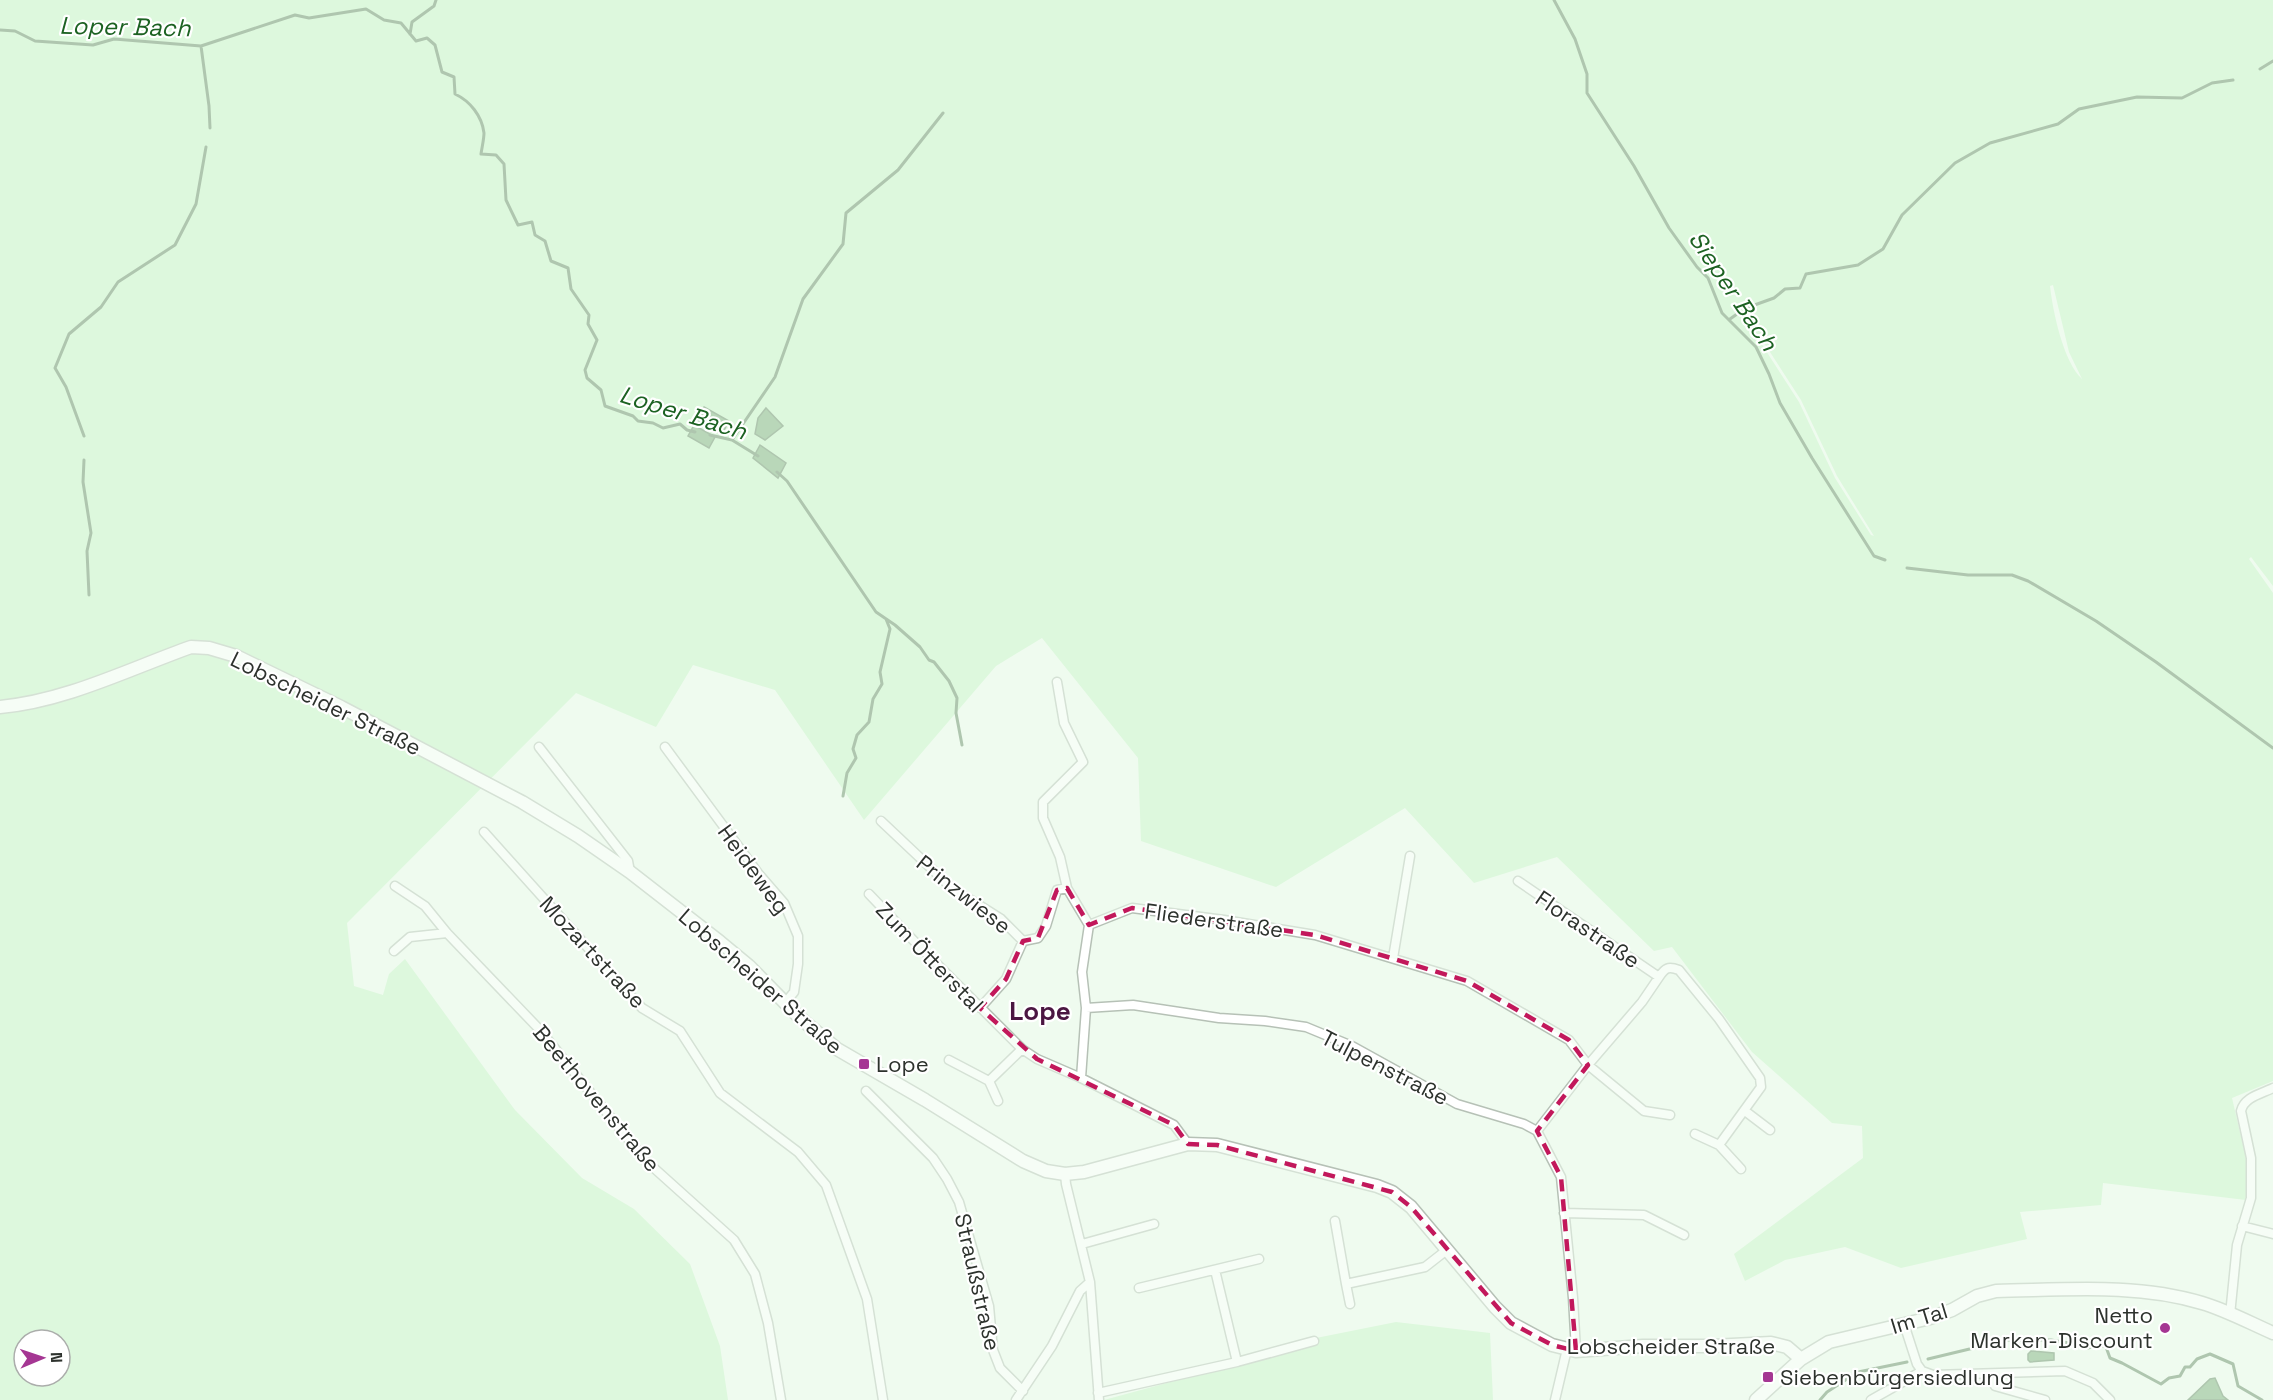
<svg xmlns="http://www.w3.org/2000/svg" width="2273" height="1400" font-family="'Space Grotesk',sans-serif">
  <style>
    .green { fill: #c8f3c8; fill-rule: evenodd }
    .water { fill: #78aa78; stroke: #628662; stroke-width: 1.5 }
    .lines { fill: none; stroke-linecap: round; stroke-linejoin: round }
    .stream { stroke: #628662; stroke-width: 3 }
    .street-casing { stroke: #b6c1b6; stroke-width: 11 }
    .secondary-casing { stroke: #b6c1b6; stroke-width: 15 }
    .street { stroke: #fff; stroke-width: 8 }
    .secondary { stroke: #fff; stroke-width: 12 }
    .marked { fill: none; stroke: #c2185b; stroke-width: 4.5; stroke-dasharray: 12 8; stroke-linejoin: round }
    .poi-dot { fill: #a53693; stroke: #fff; stroke-width: 2 }
    .labels { text-anchor: middle; stroke-width: 4.5; stroke-linejoin: round; paint-order: stroke }
    .street-label { font-size: 22px; fill: #2d322d; stroke: #fff }
    .poi-label { font-size: 22px; fill: #2d322d; stroke: #fff; text-anchor: start }
    .water-label { font-size: 24px; font-style: italic; fill: #1c6222; stroke: #fff }
    .quarter-label { font-size: 26px; font-weight: bold; fill: #4b1642; stroke: #fff }
  </style>
  <rect width="100%" height="100%" fill="#effbef"/>
  <path class="green" d="M0,0H2273V586L2251,557L2249,559L2273,593V1081L2232,1098L2246,1158V1200L2103,1183L2101,1205L2020,1212L2027,1239L1901,1268L1845,1247L1785,1260L1745,1281L1734,1254L1863,1158L1862,1126L1832,1123L1752,1052L1672,947L1654,951L1557,857L1474,883L1405,808L1276,887L1141,841L1138,758L1042,638L996,666L864,820L775,690L693,665L656,727L576,693L347,923L354,986L383,995L389,974L405,959L515,1110L582,1178L634,1209L690,1264L720,1346L728,1400H0ZM2053,285L2069,352L2082,379C2063,361 2053,312 2050,286ZM1759,335L1801,400L1837,476L1874,536L1871,535L1835,478L1799,402L1757,337ZM24,1340H60V1376H24Z
    M1396,1322L1490,1333L1493,1400H1104L1237,1364L1316,1338Z"/>
  <path class="water" d="M704,407L729,421L722,434L697,420Z
    M766,408L783,426L765,440L755,434L758,418Z
    M694,425L715,437L709,448L688,436Z
    M760,445L786,463L778,478L753,458Z
    M2031,1351L2054,1353V1360L2030,1362L2028,1360V1354Z
    M2215,1378L2223,1396L2228,1400H2188L2210,1379Z"/>
  <g class="lines">
    <path class="stream" d="M1554,0L1575,39L1587,74V93L1634,166L1669,228L1697,267L1708,278L1722,313L1756,347L1769,374L1780,403L1812,458L1874,556L1885,560
      M0,30L15,31L35,41L93,45L114,39L201,46L295,15L309,18L366,9L384,20L401,23L416,41L427,38L435,45L442,72L454,77L455,94C470,101 482,116 484,133C484,139 482,147 481,154L496,155L504,164L506,200L518,225L532,222L535,235L545,241L551,261L568,268L571,289L589,315L588,324L597,340L585,370L587,378L601,390L605,406L633,416L638,421L653,423L663,428L680,424L687,430L695,432
      M410,34L412,22L434,6L436,0
      M201,46L209,106L210,128
      M2260,69L2273,61
      M1749,307L1774,298L1785,289L1800,288L1806,274L1858,265L1883,249L1902,215L1955,163L1990,143L2058,124L2079,109L2137,97L2182,98L2212,83L2233,80
      M1730,319L1737,314
      M710,435L732,440L758,456
      M84,436L66,387L55,368L69,334L101,307L118,282L175,245L196,204L206,147
      M732,440L775,377L803,299L843,244L846,213L898,170L943,113
      M84,460L83,482L91,533L87,551L89,595
      M777,472L787,481L876,612L895,625L920,647L929,660L934,662L949,681L957,698L956,713L962,745
      M1907,568L1968,575H2012L2028,581L2096,621L2156,662L2273,748
      M843,796L847,773L856,758L853,749L857,735L869,722L873,699L882,684L880,672L890,629L886,619
      M1928,1359L2007,1340H2051L2075,1344L2088,1348L2100,1345L2106,1347L2110,1358L2122,1363L2161,1384L2169,1378L2180,1376L2185,1367H2190L2197,1359L2210,1354L2233,1364L2238,1386L2262,1400
      M1820,1400L1827,1392L1858,1372L1907,1362"/>
    <defs>
      <path id="street" d="M1057,682L1064,723L1083,762L1043,802V818L1060,857L1067,888L1089,925
        M539,747L628,861L630,872
        M665,747L758,873L784,903L798,936V964L794,992L785,1003
        M881,821L952,888L1001,919L1023,941
        M484,832L642,1008L680,1031L720,1093L798,1152L826,1185L867,1299L883,1400
        M1518,881L1659,977L1642,1002L1588,1065L1537,1131
        M395,886L425,906L447,933L540,1030L645,1160L734,1240L755,1274L768,1323L781,1400
        M869,894L914,941L1022,1049L1037,1059L1081,1078
        M394,951L410,937L447,933
        M1393,958L1410,856
        M1659,977C1665,968 1668,966 1679,970L1719,1019L1760,1078L1761,1087L1719,1145L1741,1169
        M980,1008L1006,979L1023,941L1038,938L1046,926L1057,890L1067,888
        M1086,1008L1133,1005L1219,1018L1265,1021L1306,1027L1352,1046L1457,1104L1524,1124L1537,1131
        M949,1060L989,1081
        M866,1091L933,1158L947,1179L959,1202L989,1306L993,1350L1000,1368L1023,1391
        M998,1101L989,1081L1022,1049
        M1745,1111L1770,1130
        M1537,1131L1561,1177L1573,1298L1576,1351
        M1695,1134L1719,1145
        M1188,1144L1174,1125L1081,1078L1086,1008L1082,972L1089,925L1132,908L1224,920L1315,935L1467,981L1569,1040L1588,1065L1644,1111L1670,1115
        M1564,1213L1644,1215L1684,1235
        M1335,1221L1346,1284
        M2242,1226L2273,1234
        M1082,1244L1154,1224
        M1215,1270L1237,1362
        M1090,1282L1099,1400
        M1139,1288L1259,1259
        M1350,1304L1346,1284L1425,1267L1448,1249
        M2230,1315L2237,1245L2251,1198V1158L2241,1111C2244,1097 2261,1094 2273,1088
        M1922,1371L1933,1375L2065,1371L2093,1383L2110,1400
        M1989,1374L1995,1386L2045,1400
        M1098,1393L1237,1362L1314,1341
        M1016,1400L1052,1346L1080,1291L1090,1282L1066,1184L1065,1174
        M1555,1400L1567,1349
        M1871,1400L1922,1371L1917,1364L1904,1324"/>
      <path id="secondary" d="M0,707C66,701 129,669 191,647L209,648L236,656L341,707L522,802L578,836L630,872L720,942L749,966L800,1018L837,1049L925,1100L1023,1161L1046,1171L1065,1174L1084,1172L1188,1144L1217,1145L1377,1186L1392,1192L1411,1207L1495,1307L1511,1323L1552,1345L1576,1351L1643,1346H1712L1771,1343L1787,1347L1801,1359
        M1756,1400L1801,1359L1829,1342L1930,1318L1952,1310L1977,1296L1996,1291C2064,1290 2136,1283 2202,1303C2226,1310 2250,1323 2273,1333"/>
    </defs>
    <use href="#street" class="street-casing"/>
    <use href="#secondary" class="secondary-casing"/>
    <use href="#street" class="street"/>
    <use href="#secondary" class="secondary"/>
  </g>
  <path d="M0 0H2273V1400H0ZM1067,888L1089,925L1132,908L1315,935L1467,981L1569,1040L1588,1065L1537,1131L1561,1177L1576,1351L1552,1345L1511,1323L1411,1207L1392,1192L1217,1145L1188,1144L1174,1125L1037,1059L980,1008L1006,979L1023,941L1038,938L1057,890Z" fill="#effbef" fill-opacity=".55" fill-rule="evenodd"/>
  <path class="marked" d="M1067,888L1089,925L1132,908L1315,935L1467,981L1569,1040L1588,1065L1537,1131L1561,1177L1576,1351L1552,1345L1511,1323L1411,1207L1392,1192L1217,1145L1188,1144L1174,1125L1037,1059L980,1008L1006,979L1023,941L1038,938L1057,890Z"/>
  <g class="poi-dot">
    <rect x="858" y="1058" width="12" height="12" rx="3"/>
    <circle cx="2165" cy="1328" r="6"/>
    <rect x="1762" y="1371" width="12" height="12" rx="3"/>
  </g>
  <g class="labels">
    <g class="street-label">
      <text transform="translate(326 703) rotate(26)" y="8">Lobscheider Straße</text>
      <text transform="translate(754 869) rotate(54)" y="8">Heideweg</text>
      <text transform="translate(964 894) rotate(38)" y="8">Prinzwiese</text>
      <text transform="translate(1214 920) rotate(8)" y="8">Fliederstraße</text>
      <text transform="translate(1588 929) rotate(34)" y="8">Florastraße</text>
      <text transform="translate(593 952) rotate(47)" y="8">Mozartstraße</text>
      <text transform="translate(930 957) rotate(46)" y="8">Zum Ötterstal</text>
      <text transform="translate(761 981) rotate(41)" y="8">Lobscheider Straße</text>
      <text transform="translate(1385 1067) rotate(27)" y="8">Tulpenstraße</text>
      <text transform="translate(597 1098) rotate(50)" y="8">Beethovenstraße</text>
      <text transform="translate(978 1282) rotate(77)" y="8">Straußstraße</text>
      <text transform="translate(1919 1318) rotate(-17)" y="8">Im Tal</text>
      <text x="1671" y="1354">Lobscheider Straße</text>
    </g>
    <g class="poi-label">
      <text x="876" y="1072">Lope</text>
      <text x="2153" y="1323" text-anchor="end">Netto<tspan x="2153" dy="25">Marken-Discount</tspan></text>
      <text x="1780" y="1385">Siebenbürgersiedlung</text>
    </g>
    <g class="water-label">
      <text transform="translate(125 27) rotate(1)" y="8">Loper Bach</text>
      <text transform="translate(1733 291) rotate(56)" y="8">Sieper Bach</text>
      <text transform="translate(683 413) rotate(17)" y="8">Loper Bach</text>
    </g>
    <g class="quarter-label">
      <text x="1040" y="1020">Lope</text>
    </g>
  </g>
  <g transform="translate(42 1358) rotate(88)"><circle r="28" fill="#ffffff" stroke="#abadab" stroke-width="1.5"/>
  <path d="M0-4.5L10 22L0 15L-10 22Z" fill="#a53693"/>
  <text y="-9" font-size="16" font-weight="bold" text-anchor="middle" fill="#2d322d">N</text>
  </g>
</svg>
